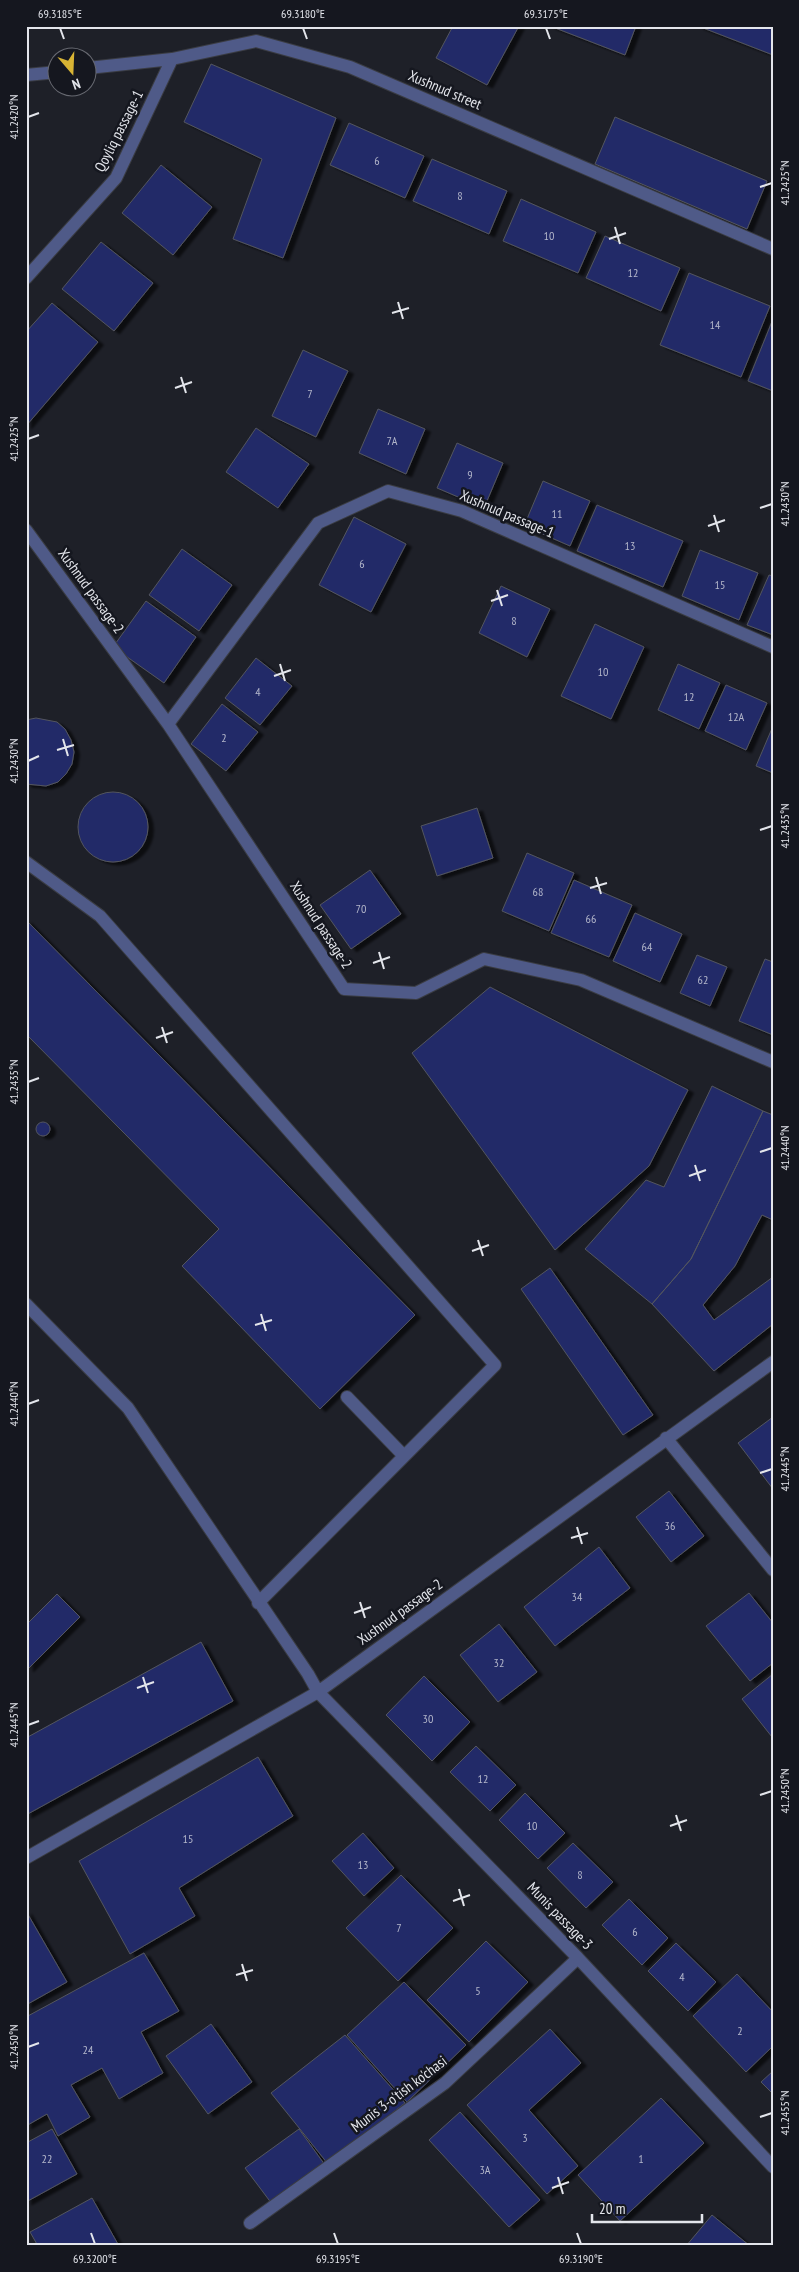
<svg xmlns="http://www.w3.org/2000/svg" width="799" height="2272" font-family="'PT Sans Narrow',sans-serif">
  <style>
    .building { fill: #222b67; stroke: #53555f; filter: url(#shadow) }
    .lines { fill: none; stroke-linecap: round; stroke-linejoin: round }
    .minor-casing { stroke: #3a3c43; stroke-width: 14 }
    .minor { stroke: #4f5a88; stroke-width: 12 }
    .ticks { fill: none; stroke: #e3e5eb; stroke-width: 2 }
    .labels { text-anchor: middle; stroke-width: 5; stroke-linejoin: round; paint-order: stroke }
    .number-label { font-size: 12px; fill: #b3b6ca }
    .street-label { font-size: 15px; fill: #e3e5eb; stroke: #15171f }
    .neatline { fill: none; stroke: #e3e5eb; stroke-width: 2 }
    .ticks-label { font-size: 12px; text-anchor: middle; fill: #e3e5eb }
  </style>
  <defs>
    <filter id="shadow"><feDropShadow dx="5.5" dy="3" stdDeviation="1" flood-color="#0009"/></filter>
  </defs>
  <rect width="100%" height="100%" fill="#1e2028"/>
  <path class="building" d="M453,26H519L487,85L436,58Z
    M550,26H636L625,55Z
    M698,26H773V55Z
    M211,64L336,118L283,258L233,239L262,159L184,122Z
    M615,117L767,181L747,229L595,164Z
    M349,123L424,156L405,198L330,165Z
    M432,159L507,191L489,234L413,201Z
    M161,165L212,207L173,255L122,213Z
    M521,199L596,232L578,273L503,241Z
    M605,236L680,268L661,311L586,278Z
    M101,242L153,283L114,331L62,289Z
    M689,273L770,306L741,377L660,345Z
    M52,303L98,342L26,426V332Z
    M773,319V391L748,381Z
    M303,350L348,371L316,437L272,416Z
    M378,409L425,429L406,474L359,453Z
    M256,428L309,464L278,508L226,472Z
    M457,443L503,463L484,508L437,488Z
    M543,481L590,501L570,546L524,526Z
    M597,505L683,541L663,587L577,551Z
    M354,517L406,544L371,612L319,585Z
    M182,549L232,585L199,631L149,595Z
    M700,550L758,573L739,620L682,596Z
    M769,575L773,576V635L747,625Z
    M501,586L550,609L527,657L479,633Z
    M146,601L196,637L164,683L113,647Z
    M595,624L644,647L611,719L561,696Z
    M256,658L292,686L260,725L225,698Z
    M678,664L720,683L699,729L658,710Z
    M726,685L767,703L746,750L705,731Z
    M222,704L258,732L226,771L191,744Z
    M36,718L57,722L65,729L71,740L74,752L72,764L66,774L58,782L46,786L26,784V720Z
    M773,726V773L756,766Z
    M78 827a35 35 0 1 1 70 0a35 35 0 1 1-70 0Z
    M477,808L493,858L437,876L421,826Z
    M527,853L574,873L549,931L502,911Z
    M370,870L401,914L351,949L320,905Z
    M574,880L632,905L609,957L551,933Z
    M635,913L682,934L660,982L613,961Z
    M26,920L415,1315L320,1409L182,1266L219,1229L26,1034Z
    M697,955L727,967L710,1006L680,993Z
    M765,959L773,962V1035L739,1021Z
    M490,987L688,1090L649,1166L555,1250L412,1053Z
    M712,1086L763,1111L691,1259L652,1304L585,1249L646,1180L664,1187Z
    M763,1111L773,1115V1220L762,1215L735,1266L703,1305L714,1320L773,1277V1324L714,1371L652,1304L691,1259Z
    M36 1129a7 7 0 1 1 14 0a7 7 0 1 1-14 0Z
    M550,1268L653,1415L623,1435L521,1289Z
    M773,1417V1489L738,1443Z
    M669,1491L704,1536L671,1562L636,1517Z
    M599,1547L630,1588L555,1646L524,1607Z
    M749,1593L773,1623V1663L750,1681L706,1626Z
    M57,1594L80,1617L28,1669L26,1625Z
    M499,1624L537,1672L498,1702L460,1655Z
    M201,1642L233,1701L26,1815V1738Z
    M773,1674V1736L772,1737L742,1699Z
    M424,1676L470,1722L432,1761L386,1715Z
    M476,1746L516,1785L490,1811L450,1772Z
    M258,1757L293,1816L179,1888L195,1916L130,1954L79,1861Z
    M525,1793L565,1833L538,1859L499,1820Z
    M363,1833L394,1868L364,1896L332,1861Z
    M573,1843L613,1882L586,1908L547,1868Z
    M401,1875L453,1928L398,1981L346,1928Z
    M629,1899L668,1938L642,1965L602,1925Z
    M26,1911L67,1982L26,2005Z
    M486,1941L528,1982L469,2042L427,2000Z
    M676,1943L716,1982L688,2011L648,1971Z
    M144,1953L179,2011L141,2032L163,2073L119,2099L102,2068L71,2085L90,2117L58,2136L47,2114L26,2126V2017Z
    M737,1974L773,2012V2046L746,2072L693,2016Z
    M404,1982L466,2045L407,2102L347,2035Z
    M211,2024L252,2082L208,2114L166,2056Z
    M550,2029L581,2063L529,2110L578,2166L547,2194L467,2105Z
    M345,2035L405,2103L328,2164L271,2093Z
    M773,2071V2094L761,2082Z
    M661,2098L704,2143L620,2221L578,2175Z
    M460,2112L540,2200L509,2227L429,2140Z
    M52,2129L77,2174L26,2202V2143Z
    M299,2129L325,2165L272,2204L245,2168Z
    M92,2198L119,2246H38L30,2232Z
    M712,2215L750,2246H686Z"/>
  <g class="lines">
    <defs>
      <path id="minor" d="M88,68L172,59L256,41L350,67L773,249
        M26,75L58,72
        M26,278L116,178L172,59
        M26,530L168,724L344,989L416,993L484,959L581,980L773,1062
        M168,724L318,523L388,491L462,511L773,647
        M26,862L100,916L495,1365L258,1603
        M26,1304L128,1408L308,1674L318,1692L578,1958L773,2167
        M347,1397L404,1456
        M666,1438L773,1570
        M26,1858L318,1692L773,1362
        M250,2223L445,2083L578,1958"/>
    </defs>
    <use href="#minor" class="minor-casing"/>
    <use href="#minor" class="minor"/>
  </g>
  <path class="ticks" d="M60,28L64,39M303,28L307,39M546,28L550,39M28,117L39,113M760,187L772,183M615,227L620,244M609,239L626,233M398,302L403,319M392,313L409,308M181,377L186,393M175,388L192,382M28,439L39,435M760,508L772,504M714,515L719,532M708,526L725,520M497,590L502,606M491,601L508,595M280,664L285,681M274,676L291,670M63,739L68,756M57,750L74,745M28,761L39,756M760,830L772,826M596,877L601,894M590,888L607,883M379,952L384,969M373,963L390,957M162,1027L167,1043M156,1038L173,1032M28,1082L39,1078M760,1152L772,1148M695,1165L700,1181M689,1176L706,1170M478,1240L483,1256M472,1251L489,1245M261,1314L266,1331M255,1325L272,1320M28,1404L39,1400M760,1473L772,1469M577,1527L582,1544M571,1538L588,1533M360,1602L365,1618M354,1613L371,1607M143,1677L148,1693M137,1688L154,1682M28,1725L39,1721M760,1795L772,1791M676,1815L681,1831M670,1826L687,1820M459,1889L464,1906M453,1901L470,1895M242,1964L247,1981M236,1975L253,1970M28,2047L39,2043M760,2117L772,2113M558,2177L563,2194M552,2188L569,2182M91,2233L95,2244M334,2233L338,2244M577,2233L581,2244"/>
  <g class="labels">
    <g class="number-label">
      <text x="377" y="165">6</text>
      <text x="460" y="200">8</text>
      <text x="549" y="240">10</text>
      <text x="633" y="277">12</text>
      <text x="715" y="329">14</text>
      <text x="310" y="398">7</text>
      <text x="392" y="445">7A</text>
      <text x="470" y="479">9</text>
      <text x="557" y="518">11</text>
      <text x="630" y="550">13</text>
      <text x="362" y="568">6</text>
      <text x="720" y="589">15</text>
      <text x="514" y="625">8</text>
      <text x="603" y="676">10</text>
      <text x="258" y="696">4</text>
      <text x="689" y="701">12</text>
      <text x="736" y="721">12A</text>
      <text x="224" y="742">2</text>
      <text x="538" y="896">68</text>
      <text x="361" y="913">70</text>
      <text x="591" y="923">66</text>
      <text x="647" y="951">64</text>
      <text x="703" y="984">62</text>
      <text x="670" y="1530">36</text>
      <text x="577" y="1601">34</text>
      <text x="499" y="1667">32</text>
      <text x="428" y="1723">30</text>
      <text x="483" y="1783">12</text>
      <text x="532" y="1830">10</text>
      <text x="188" y="1843">15</text>
      <text x="363" y="1869">13</text>
      <text x="580" y="1879">8</text>
      <text x="399" y="1932">7</text>
      <text x="635" y="1936">6</text>
      <text x="682" y="1981">4</text>
      <text x="478" y="1995">5</text>
      <text x="740" y="2035">2</text>
      <text x="88" y="2054">24</text>
      <text x="525" y="2142">3</text>
      <text x="47" y="2163">22</text>
      <text x="641" y="2163">1</text>
      <text x="485" y="2174">3A</text>
    </g>
    <g class="street-label">
      <text transform="translate(445 90) rotate(23)" y="5">Xushnud street</text>
      <text transform="translate(119 131) rotate(-63)" y="5">Qoyliq passage-1</text>
      <text transform="translate(507 514) rotate(23)" y="5">Xushnud passage-1</text>
      <text transform="translate(91 591) rotate(54)" y="5">Xushnud passage-2</text>
      <text transform="translate(321 925) rotate(57)" y="5">Xushnud passage-2</text>
      <text transform="translate(400 1612) rotate(-36)" y="5">Xushnud passage-2</text>
      <text transform="translate(560 1916) rotate(46)" y="5">Munis passage-3</text>
      <text transform="translate(399 2094) rotate(-37)" y="5">Munis 3-o'tish ko'chasi</text>
    </g>
  </g>
  <rect width="799" height="2272" fill="none" stroke="#15171f" stroke-width="55"/>
  <g transform="translate(72 72) rotate(161)"><circle r="24" fill="#15171f" stroke="#676971"/>
  <path d="M0-4L9 19L0 12L-9 19Z" fill="#d8b434"/>
  <text y="-8" font-size="14" font-weight="bold" text-anchor="middle" fill="#e3e5eb">N</text>
  </g>
  <path d="M592 2214v8h110v-8" fill="none" stroke="#e3e5eb" stroke-width="2.5"/>
  <text x="599" y="2214" font-size="15" fill="#e3e5eb" stroke="#15171f" stroke-width="4" paint-order="stroke">20 m</text>
  <rect x="28" y="28" width="744" height="2216" class="neatline"/>
  <g class="ticks-label">
    <text x="60" y="18">69.3185°E</text>
    <text x="303" y="18">69.3180°E</text>
    <text x="546" y="18">69.3175°E</text>
    <text transform="translate(14 117) rotate(-90)" y="4">41.2420°N</text>
    <text transform="translate(785 183) rotate(-90)" y="4">41.2425°N</text>
    <text transform="translate(14 439) rotate(-90)" y="4">41.2425°N</text>
    <text transform="translate(785 504) rotate(-90)" y="4">41.2430°N</text>
    <text transform="translate(14 761) rotate(-90)" y="4">41.2430°N</text>
    <text transform="translate(785 826) rotate(-90)" y="4">41.2435°N</text>
    <text transform="translate(14 1082) rotate(-90)" y="4">41.2435°N</text>
    <text transform="translate(785 1148) rotate(-90)" y="4">41.2440°N</text>
    <text transform="translate(14 1404) rotate(-90)" y="4">41.2440°N</text>
    <text transform="translate(785 1469) rotate(-90)" y="4">41.2445°N</text>
    <text transform="translate(14 1725) rotate(-90)" y="4">41.2445°N</text>
    <text transform="translate(785 1791) rotate(-90)" y="4">41.2450°N</text>
    <text transform="translate(14 2047) rotate(-90)" y="4">41.2450°N</text>
    <text transform="translate(785 2113) rotate(-90)" y="4">41.2455°N</text>
    <text x="95" y="2263">69.3200°E</text>
    <text x="338" y="2263">69.3195°E</text>
    <text x="581" y="2263">69.3190°E</text>
  </g>
</svg>
